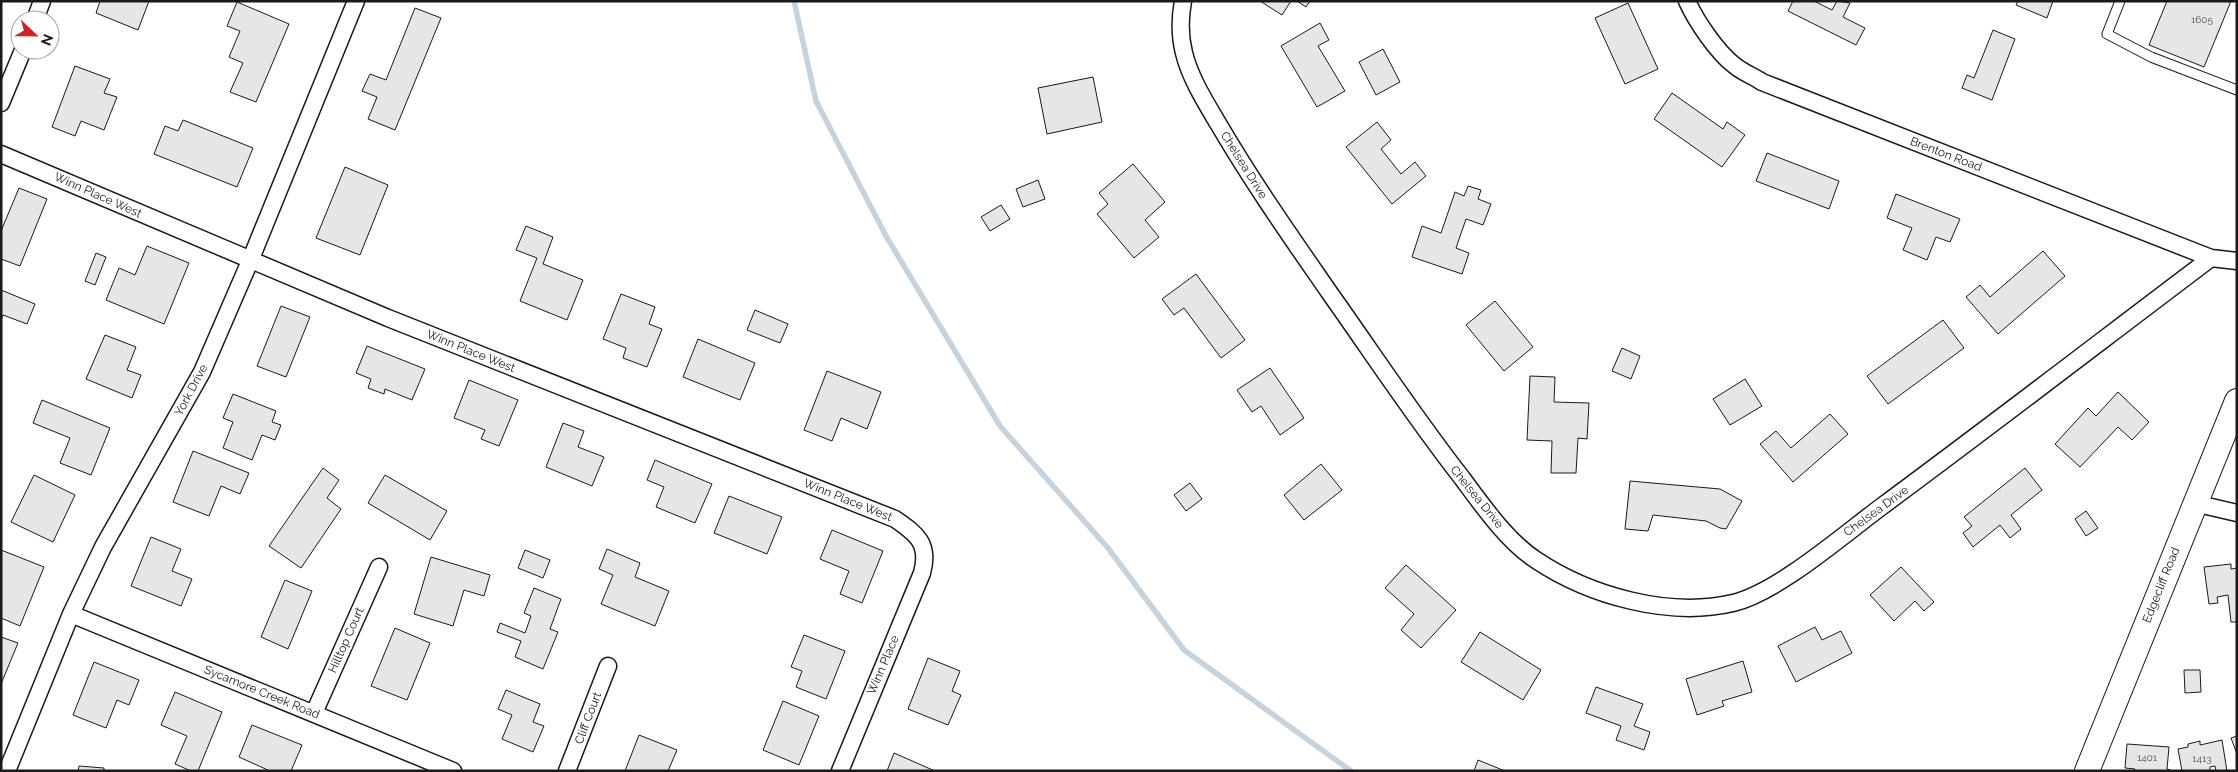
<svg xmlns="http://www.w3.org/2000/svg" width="2238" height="772" font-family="Raleway,sans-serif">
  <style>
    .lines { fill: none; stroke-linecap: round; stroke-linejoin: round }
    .stream { stroke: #c6d2dc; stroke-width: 5.5 }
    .building { fill: #e6e6e6; stroke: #1a1a1a }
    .lane-casing { stroke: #1a1a1a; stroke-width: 11 }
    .street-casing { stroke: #1a1a1a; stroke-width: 19 }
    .secondary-casing { stroke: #1a1a1a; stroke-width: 26 }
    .lane { stroke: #fff; stroke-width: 9 }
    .street { stroke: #fff; stroke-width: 16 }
    .secondary { stroke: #fff; stroke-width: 24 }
    .labels { text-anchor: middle; stroke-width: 4; stroke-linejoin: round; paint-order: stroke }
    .number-label { font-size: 10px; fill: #4d4d4d }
    .street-label { font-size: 12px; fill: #1a1a1a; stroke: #fff }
  </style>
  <rect width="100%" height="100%" fill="#fff"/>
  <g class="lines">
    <path class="stream" d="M794,1L816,101L886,236L1000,426L1108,548L1184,650L1351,771"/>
  </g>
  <path class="building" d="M100,1H149L138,30L96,13Z
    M1260,1H1291L1282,15Z
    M1297,1H1310L1306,7Z
    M1793,1H1814L1832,10L1837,1L1850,3L1843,17L1865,28L1856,45L1788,11Z
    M2018,1H2053L2047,18L2016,5Z
    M2167,1H2231L2204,67L2149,45Z
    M237,2L289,24L256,102L230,92L243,63L229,57L240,31L227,26Z
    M1628,3L1658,69L1625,84L1595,18Z
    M415,8L441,18L395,130L368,119L377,97L362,91L370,74L386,80Z
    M1320,23L1329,40L1318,46L1345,91L1317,107L1281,46Z
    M1993,30L2015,39L1992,100L1962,88L1967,75L1974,78Z
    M1383,49L1400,82L1376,95L1359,62Z
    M75,66L110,79L104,93L117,97L104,130L81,121L75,136L52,127Z
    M1093,77L1102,122L1047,134L1038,88Z
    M1672,93L1723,129L1727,122L1745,135L1722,167L1654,119Z
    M183,120L253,148L237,187L154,154L165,126L178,131Z
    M1377,122L1391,140L1381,149L1401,174L1415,162L1426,176L1392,204L1346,147Z
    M1767,153L1839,181L1829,209L1756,181Z
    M1133,164L1165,202L1145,220L1159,237L1134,258L1097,214L1108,204L1099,193Z
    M345,167L388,185L360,255L316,238Z
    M1038,180L1045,199L1023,207L1016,189Z
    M1468,186L1481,190L1478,199L1491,204L1483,225L1466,219L1456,248L1469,253L1462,274L1412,257L1422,226L1441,233L1455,192L1464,196Z
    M19,188L47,199L20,266L1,259V231Z
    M1896,194L1960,219L1950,242L1936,237L1927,260L1903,250L1912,228L1887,218Z
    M1001,205L1010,219L990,231L981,217Z
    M526,226L553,237L543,264L583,280L567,320L520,301L537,258L516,250Z
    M147,246L189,263L164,324L106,300L119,268L135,275Z
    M2043,251L2065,276L1998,334L1966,297L1980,285L1990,297Z
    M96,253L106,257L95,285L85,281Z
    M1196,274L1245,340L1221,358L1184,308L1174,315L1162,299Z
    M1,290L35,304L27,324L3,315L1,320Z
    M621,294L655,307L649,324L662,329L647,367L623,358L626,348L603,339Z
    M1495,301L1533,347L1504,371L1466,325Z
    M281,306L310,317L286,377L257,366Z
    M755,310L788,324L780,343L747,330Z
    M1943,320L1964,348L1888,404L1867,376Z
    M105,335L136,347L127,370L141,375L132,398L86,379Z
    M698,339L755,363L740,400L683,377Z
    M367,346L425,369L412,400L385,389L384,394L368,388L371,379L356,373Z
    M1622,348L1640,356L1631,379L1612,371Z
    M1270,368L1304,418L1280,435L1261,406L1252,412L1237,390Z
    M827,371L881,392L867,429L841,418L832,441L804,430Z
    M1530,376L1555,377L1554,402L1589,403L1587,439L1578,438L1576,473H1551L1552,441L1527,440Z
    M1745,379L1762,406L1730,425L1713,399Z
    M469,380L518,400L499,446L481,439L485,430L454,418Z
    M2118,392L2149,422L2132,440L2118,427L2080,467L2055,444L2088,408L2096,416Z
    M233,394L276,411L272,422L281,425L275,440L262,435L252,460L223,448L233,422L223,418Z
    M42,400L110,428L91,475L60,463L70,438L33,423Z
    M1830,414L1848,434L1793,482L1760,444L1776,431L1791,448Z
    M563,423L584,431L578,447L604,457L592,486L546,467Z
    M193,451L249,473L240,494L221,486L209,516L173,502Z
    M655,460L712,484L695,523L656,507L664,487L647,480Z
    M1321,464L1342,490L1304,520L1284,495Z
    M323,468L339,480L327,498L341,509L301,568L269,546Z
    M2025,468L2042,490L2011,515L2021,529L2010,538L2000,525L1973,547L1963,533L1972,526L1964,517Z
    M34,475L75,495L53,542L11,522Z
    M385,475L447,511L430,540L368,503Z
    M1630,481L1720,489L1742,501L1726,529L1720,528L1706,521L1653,515L1648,531L1625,529Z
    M1190,483L1202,499L1186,511L1174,495Z
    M729,496L782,517L767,554L714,533Z
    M2086,511L2098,528L2086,536L2075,519Z
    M832,530L883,551L862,603L840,594L849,571L820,559Z
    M151,537L181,549L172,571L192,579L181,606L131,586Z
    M607,549L640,563L635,577L669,591L655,626L601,604L613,575L599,569Z
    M1,550L44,567L20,626L1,618Z
    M525,550L550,560L543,578L518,568Z
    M431,557L490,575L484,596L464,590L453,626L414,614Z
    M2231,564V569L2237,568V622H2231L2228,595L2217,597L2218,603L2209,604L2204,567Z
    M1406,565L1456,610L1421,648L1401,630L1414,614L1385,588Z
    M1901,567L1934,602L1924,611L1915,601L1894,621L1870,595Z
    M285,580L312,591L288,649L261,637Z
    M534,588L561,599L550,629L558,632L543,669L515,657L521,641L497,632L500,623L525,633L531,616L524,613Z
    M1815,627L1822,640L1841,631L1852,653L1796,682L1778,646Z
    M395,628L430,643L407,700L371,686Z
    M1480,632L1541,670L1523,700L1461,662Z
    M804,635L845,651L826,699L796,687L802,671L791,667Z
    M1,637L18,643L1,684Z
    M928,658L960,671L952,691L961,695L948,725L908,709Z
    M1743,661L1752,692L1722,701L1724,706L1697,715L1686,679Z
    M94,662L139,680L129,705L117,700L106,728L73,715Z
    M2184,670H2200L2201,692L2185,693Z
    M1596,687L1643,704L1634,726L1650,732L1644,750L1616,740L1621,726L1586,713Z
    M506,690L540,704L533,722L544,726L533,752L502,739L512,715L498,709Z
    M175,692L222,712L198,771H191L175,764L187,736L161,725Z
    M783,701L819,716L799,765L763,750Z
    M252,725L302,745L291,771H270L239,757Z
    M639,735L677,750L668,771H625Z
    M2237,736V754L2231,738Z
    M2222,740L2227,771H2216L2215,766L2210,767V771H2182L2178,749L2188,747V744L2200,741V745Z
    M2127,744L2169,747L2167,769L2173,771H2134L2135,769L2125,768Z
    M894,753L935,771H887Z
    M1478,760L1505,771H1474Z
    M79,766L104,768V771H78Z"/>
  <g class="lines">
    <defs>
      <path id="lane" d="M2120,1L2107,34L2151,57L2237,90"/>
      <path id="street" d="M1183,1C1180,17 1180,37 1184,53C1190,78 1206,103 1219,125C1253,183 1291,237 1329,292C1373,354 1415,418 1462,478C1482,505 1507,541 1536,560C1590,596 1669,618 1733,603C1778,592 1842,536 1881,507C1992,425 2101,341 2211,258
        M1687,1C1696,21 1717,52 1734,65C1742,72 1753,76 1762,82L2211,258L2237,261
        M35,20L42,1
        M1,103L23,50
        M1,154L388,318L895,519C917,534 930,544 922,573L840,771
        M2194,503L2237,513
        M71,614L453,771
        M314,713L379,567
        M7,771L71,614L103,547L202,372L250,261L356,1
        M567,771L608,666"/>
      <path id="secondary" d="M2087,771L2237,401"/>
    </defs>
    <use href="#lane" class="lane-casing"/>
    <use href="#street" class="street-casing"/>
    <use href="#secondary" class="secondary-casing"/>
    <use href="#lane" class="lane"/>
    <use href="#street" class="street"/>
    <use href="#secondary" class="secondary"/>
  </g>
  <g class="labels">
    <g class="number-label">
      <text x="2202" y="23">1605</text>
      <text x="2147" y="761">1401</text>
      <text x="2202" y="762">1413</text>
    </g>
    <g class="street-label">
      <text transform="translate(1946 154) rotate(21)" y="4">Brenton Road</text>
      <text transform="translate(1244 165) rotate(58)" y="4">Chelsea Drive</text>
      <text transform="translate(98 195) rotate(24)" y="4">Winn Place West</text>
      <text transform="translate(471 351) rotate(22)" y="4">Winn Place West</text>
      <text transform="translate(191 390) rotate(-62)" y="4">York Drive</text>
      <text transform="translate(1477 497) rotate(51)" y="4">Chelsea Drive</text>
      <text transform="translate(848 500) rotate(22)" y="4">Winn Place West</text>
      <text transform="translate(1876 511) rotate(-36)" y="4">Chelsea Drive</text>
      <text transform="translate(2161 585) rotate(-68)" y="4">Edgecliff Road</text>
      <text transform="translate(346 640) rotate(-66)" y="4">Hilltop Court</text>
      <text transform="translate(883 665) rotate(-67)" y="4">Winn Place</text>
      <text transform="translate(262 692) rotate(22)" y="4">Sycamore Creek Road</text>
      <text transform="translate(588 718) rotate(-69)" y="4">Cliff Court</text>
    </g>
  </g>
  <rect width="2238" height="772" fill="none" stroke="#1a1a1a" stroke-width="5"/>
  <g transform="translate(35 35) rotate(112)"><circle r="24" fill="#ffffff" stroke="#a3a3a3"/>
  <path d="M0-4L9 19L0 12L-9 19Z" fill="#c62828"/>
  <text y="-8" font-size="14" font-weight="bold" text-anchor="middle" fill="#1a1a1a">N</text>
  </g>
</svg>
